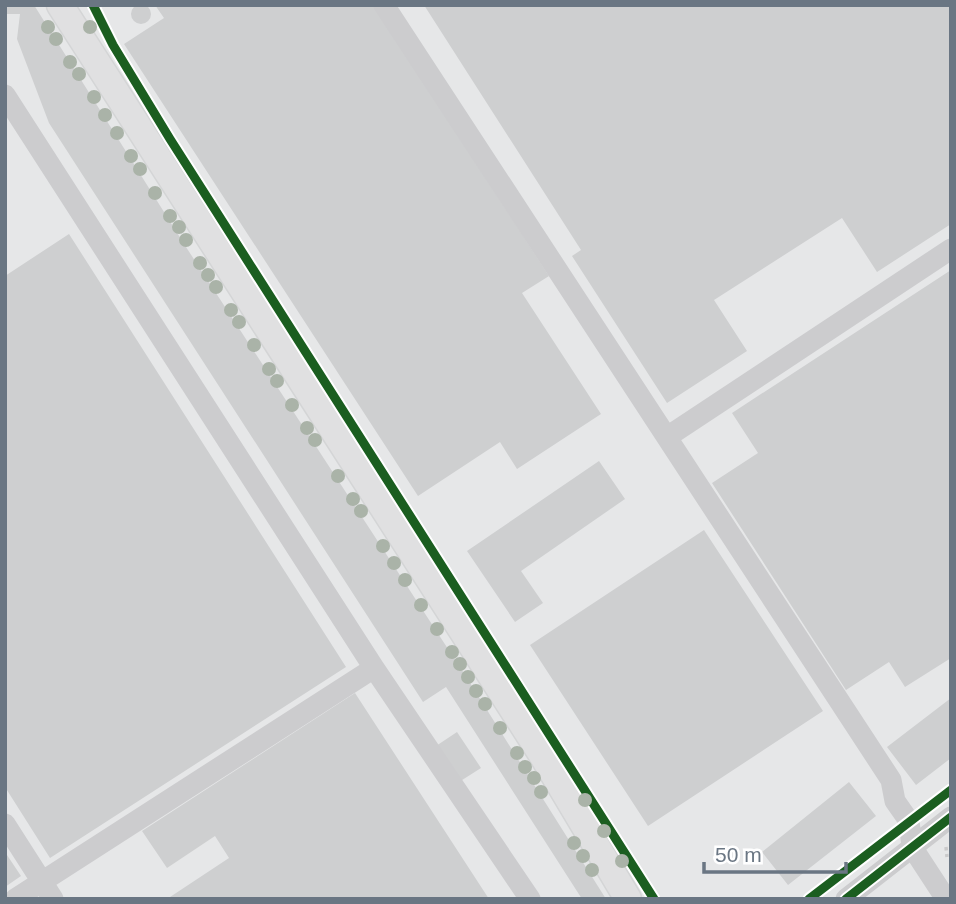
<svg xmlns="http://www.w3.org/2000/svg" width="956" height="904" font-family="Arial,sans-serif">
  <style>
    .built { fill: #e6e7e8 }
    .building { fill: #cecfd0 }
    .lines { fill: none; stroke-linecap: round; stroke-linejoin: round }
    .major-casing { stroke: #d4d5d6; stroke-width: 29 }
    .path { stroke: #cacacb; stroke-width: 3.5; stroke-dasharray: 3.5 3.5; stroke-linecap: butt }
    .minor { stroke: #ccccce; stroke-width: 21 }
    .major { stroke: #e0e0e1; stroke-width: 26 }
    .cycleway-casing { stroke: #fff; stroke-width: 13 }
    .cycleway { stroke: #1b5e20; stroke-width: 9 }
    .tree { fill: #aab3a8 }
  </style>
  <rect width="100%" height="100%" fill="#f7f7f7"/>
  <path class="built" d="M5,5H951V899H5Z"/>
  <path class="building" d="M131 14a10 10 0 1 1 20 0a10 10 0 1 1-20 0Z
    M5,5H34L186,247L465,675L606,899H582L446,687L423,702L49,123L17,39L20,14H5Z
    M155,5H373L549,276L522,293L601,414L517,469L500,442L418,496L124,44L164,18Z
    M424,5H951V224L877,272L842,218L714,300L747,351L667,403L572,256L581,250Z
    M69,234L346,667L50,858L5,787V276Z
    M951,270V658L905,687L889,662L846,690L712,483L758,453L732,413Z
    M599,461L625,499L521,571L543,603L515,622L467,551Z
    M704,530L823,711L648,826L530,645Z
    M355,693L489,899H167L229,858L215,836L167,868L142,831Z
    M951,698V758L916,785L887,747Z
    M457,732L481,768L459,782L436,746Z
    M849,782L876,816L788,885L762,852Z
    M5,852L21,876L5,887Z"/>
  <g class="lines">
    <defs>
      <path id="major" d="M60,5L544,758L628,899"/>
    </defs>
    <use href="#major" class="major-casing"/>
    <path class="path" d="M946,847L947,857"/>
    <path class="minor" d="M384,5L891,780L895,801L909,821L912,847L946,899
      M5,95L374,668
      M667,437L951,249
      M5,824L53,899
      M15,899L374,668L530,899
      M846,899L951,817"/>
    <use href="#major" class="major"/>
    <defs>
      <path id="cycleway" d="M93,5L113,45L170,139L654,899
        M809,899L951,790
        M846,899L951,817"/>
    </defs>
    <use href="#cycleway" class="cycleway-casing"/>
    <use href="#cycleway" class="cycleway"/>
  </g>
  <g class="tree">
    <circle cx="48" cy="27" r="7"/>
    <circle cx="90" cy="27" r="7"/>
    <circle cx="56" cy="39" r="7"/>
    <circle cx="70" cy="62" r="7"/>
    <circle cx="79" cy="74" r="7"/>
    <circle cx="94" cy="97" r="7"/>
    <circle cx="105" cy="115" r="7"/>
    <circle cx="117" cy="133" r="7"/>
    <circle cx="131" cy="156" r="7"/>
    <circle cx="140" cy="169" r="7"/>
    <circle cx="155" cy="193" r="7"/>
    <circle cx="170" cy="216" r="7"/>
    <circle cx="179" cy="227" r="7"/>
    <circle cx="186" cy="240" r="7"/>
    <circle cx="200" cy="263" r="7"/>
    <circle cx="208" cy="275" r="7"/>
    <circle cx="216" cy="287" r="7"/>
    <circle cx="231" cy="310" r="7"/>
    <circle cx="239" cy="322" r="7"/>
    <circle cx="254" cy="345" r="7"/>
    <circle cx="269" cy="369" r="7"/>
    <circle cx="277" cy="381" r="7"/>
    <circle cx="292" cy="405" r="7"/>
    <circle cx="307" cy="428" r="7"/>
    <circle cx="315" cy="440" r="7"/>
    <circle cx="338" cy="476" r="7"/>
    <circle cx="353" cy="499" r="7"/>
    <circle cx="361" cy="511" r="7"/>
    <circle cx="383" cy="546" r="7"/>
    <circle cx="394" cy="563" r="7"/>
    <circle cx="405" cy="580" r="7"/>
    <circle cx="421" cy="605" r="7"/>
    <circle cx="437" cy="629" r="7"/>
    <circle cx="452" cy="652" r="7"/>
    <circle cx="460" cy="664" r="7"/>
    <circle cx="468" cy="677" r="7"/>
    <circle cx="476" cy="691" r="7"/>
    <circle cx="485" cy="704" r="7"/>
    <circle cx="500" cy="728" r="7"/>
    <circle cx="517" cy="753" r="7"/>
    <circle cx="525" cy="767" r="7"/>
    <circle cx="534" cy="778" r="7"/>
    <circle cx="541" cy="792" r="7"/>
    <circle cx="585" cy="800" r="7"/>
    <circle cx="604" cy="831" r="7"/>
    <circle cx="574" cy="843" r="7"/>
    <circle cx="583" cy="856" r="7"/>
    <circle cx="622" cy="861" r="7"/>
    <circle cx="592" cy="870" r="7"/>
  </g>
  <rect width="956" height="904" fill="none" stroke="#6a7683" stroke-width="14"/>
  <path d="M704 862v10h142v-10" fill="none" stroke="#6a7683" stroke-width="3.5"/>
  <text x="715" y="862" font-size="21" fill="#6a7683" stroke="#ffffff" stroke-width="5" paint-order="stroke">50 m</text>
</svg>
